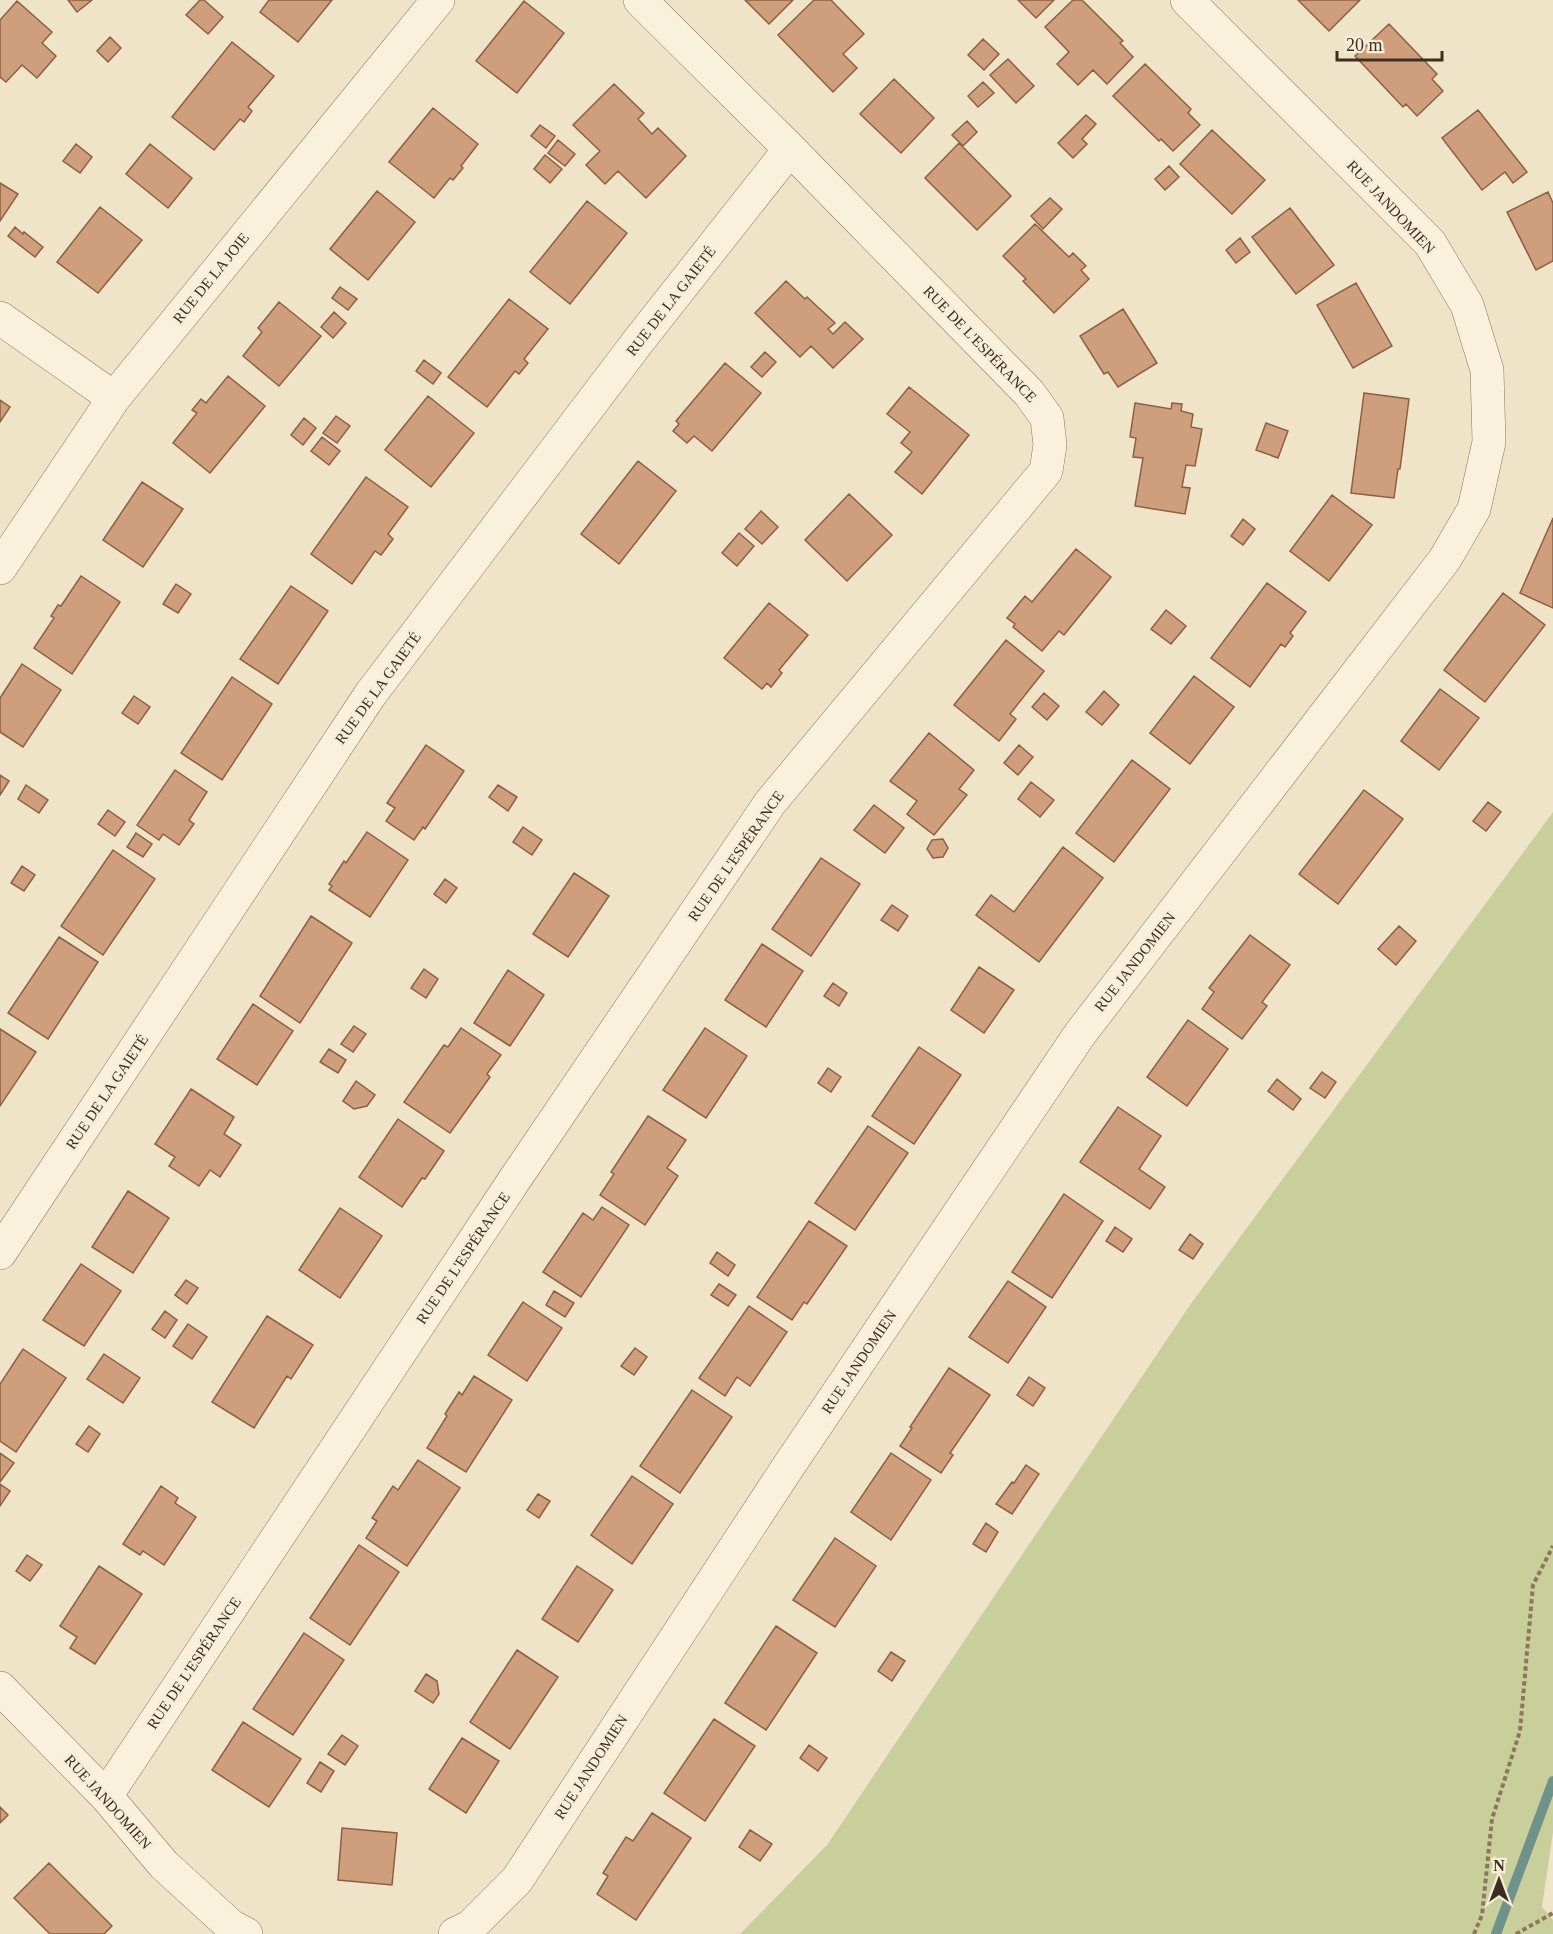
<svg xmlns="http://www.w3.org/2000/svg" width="1553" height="1934" font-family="Georgia,serif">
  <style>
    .green { fill: #c9cf9b }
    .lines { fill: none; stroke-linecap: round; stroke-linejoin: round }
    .stream { stroke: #6f938a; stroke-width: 10 }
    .building { fill: #cf9f7d; stroke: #8d5f41; stroke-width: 1.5 }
    .minor-casing { stroke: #8d765c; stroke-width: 34 }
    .path { stroke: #8d765c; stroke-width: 4; stroke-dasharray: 4.5 3; stroke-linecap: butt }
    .minor { stroke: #faf1dc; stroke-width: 33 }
    .labels { text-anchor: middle; stroke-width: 6; stroke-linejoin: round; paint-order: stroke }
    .street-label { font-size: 15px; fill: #3d2e20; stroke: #f7eed8 }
  </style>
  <rect width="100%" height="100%" fill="#f0e4c8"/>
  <path class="green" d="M1553,812V1832L1542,1907L1553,1920V1934H740L827,1845L1190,1305Z"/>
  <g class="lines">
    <path class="stream" d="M1496,1934L1553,1781"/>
  </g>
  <path class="building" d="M68,0H92L77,12Z
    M200,0H204L223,17L208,34L186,15Z
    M269,0H332L298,42L260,12Z
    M745,0H793L769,24Z
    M814,0H831L864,34L843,54L857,68L833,92L778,35Z
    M1018,0H1054L1036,18Z
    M1073,0H1082L1123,41L1120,43L1133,57L1107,84L1093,70L1078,85L1057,64L1069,52L1045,27Z
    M1298,0H1360L1329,31Z
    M17,1L52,32L42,43L56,56L37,78L22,65L6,82L0,77V20Z
    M524,1L564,33L517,93L476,61Z
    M1389,24L1437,74L1432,79L1443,91L1417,116L1406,104L1403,107L1355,56Z
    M110,37L121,48L108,62L97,51Z
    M983,39L999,54L984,70L968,55Z
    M232,42L274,76L248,107L252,111L244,122L240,119L214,150L172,117Z
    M1008,59L1034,86L1016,103L990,75Z
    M1145,64L1191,109L1188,113L1200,125L1173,151L1161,139L1159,141L1113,96Z
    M894,79L934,118L901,153L860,114Z
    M983,82L994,93L978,107L968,96Z
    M614,84L644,113L638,119L652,134L658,128L686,156L646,198L618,171L605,184L586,165L600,151L573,125Z
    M433,108L478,144L461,166L463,168L453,180L450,178L434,198L389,162Z
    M1478,110L1527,172L1513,183L1505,172L1482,190L1442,138Z
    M1086,115L1096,124L1082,139L1087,144L1073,158L1058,143Z
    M967,121L977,132L963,146L952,135Z
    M540,125L555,136L546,148L531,136Z
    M1212,130L1265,180L1232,214L1180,164Z
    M558,140L575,154L565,166L548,153Z
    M959,143L1011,196L977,230L925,178Z
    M76,144L92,157L80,173L63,161Z
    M150,144L192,178L168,208L126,174Z
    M545,155L562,169L550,183L534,169Z
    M1169,166L1179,177L1165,190L1155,179Z
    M0,183L18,194L0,221Z
    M377,191L415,222L368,280L330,249Z
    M1548,192L1553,203V261L1536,270L1507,212Z
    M1050,198L1062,209L1043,229L1031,216Z
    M587,201L627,233L570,304L530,272Z
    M100,207L142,240L98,293L57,262Z
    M1290,208L1334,265L1296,294L1252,237Z
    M1035,224L1069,257L1073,253L1086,266L1081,270L1089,279L1054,313L1023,281L1026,279L1003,256Z
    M15,227L23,234L24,232L43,247L35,257L8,236Z
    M1240,238L1250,252L1236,263L1226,250Z
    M786,281L805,299L807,297L835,323L828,329L833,334L845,322L863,339L833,368L811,346L800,357L755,313Z
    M1356,283L1392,346L1353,368L1317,305Z
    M340,287L357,299L348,310L332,298Z
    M509,299L548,329L524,359L528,363L519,374L515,371L487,407L448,377Z
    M279,302L321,336L279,386L243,356L262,332L258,328Z
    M1123,309L1157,363L1118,387L1108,372L1104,374L1080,336Z
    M334,312L346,323L333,338L321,327Z
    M765,352L776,362L762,377L751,367Z
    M424,360L441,373L433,384L416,371Z
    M725,363L761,393L712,451L694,436L687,443L673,431L679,424L676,421Z
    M228,376L265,406L210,473L173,443L197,413L192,410L201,399L206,403Z
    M909,387L969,435L922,494L895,472L912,452L901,443L910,432L887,414Z
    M1364,393L1409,399L1400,469H1398L1394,498L1351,493Z
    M428,396L474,433L431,487L385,450Z
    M0,400L10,407L0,422Z
    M1135,403L1171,409L1172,403L1182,404L1181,411L1193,414L1191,427L1202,429L1195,466L1186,465L1182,487L1190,488L1185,514L1135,506L1143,458L1133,457L1136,438L1130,437Z
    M336,416L350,426L337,443L323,433Z
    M304,418L316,428L303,445L291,435Z
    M1266,423L1288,431L1278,458L1256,450Z
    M322,437L340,451L329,465L311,451Z
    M638,461L676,491L619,564L581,534Z
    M366,477L408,507L388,534L393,539L381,555L375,551L352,584L311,554Z
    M142,482L183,509L143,567L103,540Z
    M849,494L892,535L847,581L805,540Z
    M1332,495L1372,525L1329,581L1290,551Z
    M761,511L778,527L762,544L745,529Z
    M1553,518V608L1520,593Z
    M1243,519L1255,529L1243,545L1231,536Z
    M739,533L754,546L737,566L722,553Z
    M1076,549L1111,577L1064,635L1059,631L1042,651L1013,627L1015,624L1007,618L1025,596L1032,602Z
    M81,576L120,602L72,674L34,648L54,618L51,616L58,605L61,606Z
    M1267,583L1306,612L1290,633L1293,636L1285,647L1281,644L1250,687L1211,658Z
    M176,584L191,594L178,613L163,604Z
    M291,586L328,611L278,684L240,659Z
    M1503,593L1545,625L1485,702L1444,670Z
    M769,603L808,635L779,670L782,673L771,687L767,683L762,689L724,658Z
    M1166,610L1186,626L1171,644L1151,629Z
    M1006,640L1044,671L1010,714L1016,719L999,741L954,705Z
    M22,664L61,690L23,747L0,732V698Z
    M1194,676L1234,707L1190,764L1150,733Z
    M232,677L272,704L222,780L181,753Z
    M1440,689L1479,718L1439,770L1401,741Z
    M1104,691L1119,705L1102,725L1086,712Z
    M1044,693L1059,706L1047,720L1032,707Z
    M134,696L150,707L138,724L122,713Z
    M929,733L974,770L959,789L967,795L934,835L907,814L917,801L890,781Z
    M426,745L464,771L425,829L423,827L414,840L386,821L395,808L387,803Z
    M1019,745L1033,757L1018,775L1004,763Z
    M1132,760L1170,789L1114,862L1076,833Z
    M175,770L207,792L189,820L194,824L179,845L163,834L159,840L137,825Z
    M0,775L9,781L0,795Z
    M1031,782L1054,800L1040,817L1018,799Z
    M26,785L48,800L39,813L18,799Z
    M498,785L517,797L508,811L489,797Z
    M1364,790L1403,819L1338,904L1299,874Z
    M1488,802L1501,812L1486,831L1473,821Z
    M874,805L904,828L885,853L854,830Z
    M108,810L125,822L115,836L98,824Z
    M523,827L542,840L532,855L513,842Z
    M367,832L408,860L370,917L329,890L332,886L329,884L344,861L346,863Z
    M136,833L152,844L143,857L127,847Z
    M943,839L948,848L943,857L933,858L927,849L932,840Z
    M1063,847L1103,878L1039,962L976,915L991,895L1014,912Z
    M113,850L155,879L103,955L61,926Z
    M821,858L860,884L811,956L772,929Z
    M22,866L35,875L24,891L11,883Z
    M574,873L609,896L568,957L533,934Z
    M445,879L457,888L446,903L434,894Z
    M892,905L908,916L898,931L881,920Z
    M311,916L352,943L300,1023L260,996Z
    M1399,926L1416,941L1396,965L1378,949Z
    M1250,935L1290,965L1262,1002L1267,1006L1242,1039L1202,1009L1214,992L1209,988Z
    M59,937L98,962L48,1039L8,1013Z
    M762,944L803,971L766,1027L725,1000Z
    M979,967L1014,990L984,1033L951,1010Z
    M424,969L438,979L426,998L411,988Z
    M508,970L544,995L510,1046L474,1023Z
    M833,983L847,993L839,1006L824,996Z
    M253,1004L293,1031L257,1085L217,1059Z
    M1188,1020L1228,1049L1187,1106L1147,1077Z
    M354,1026L366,1034L353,1052L341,1044Z
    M461,1028L501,1055L487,1074L490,1077L450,1133L404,1102L444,1045L448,1047Z
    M705,1028L747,1056L706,1118L663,1090Z
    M0,1029L36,1052L0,1106Z
    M919,1047L961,1075L914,1144L872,1116Z
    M329,1049L346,1060L338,1073L320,1062Z
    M828,1068L841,1077L831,1092L818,1083Z
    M1322,1072L1336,1082L1325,1098L1310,1088Z
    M1277,1079L1301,1099L1293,1110L1268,1091Z
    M356,1081L375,1095L367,1106L354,1109L343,1101Z
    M191,1089L234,1117L224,1134L241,1145L220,1177L210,1170L199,1186L169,1166L175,1157L155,1144Z
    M1118,1107L1161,1136L1139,1169L1165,1187L1150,1209L1080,1162Z
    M648,1116L686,1140L667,1168L678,1176L645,1225L600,1195L614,1174L611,1172Z
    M398,1119L444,1151L425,1179L422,1178L402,1207L359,1177Z
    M868,1126L908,1153L855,1230L815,1203Z
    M128,1191L169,1218L133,1273L92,1247Z
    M1064,1194L1103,1221L1052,1298L1012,1272Z
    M602,1207L629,1225L581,1297L543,1272L583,1213L593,1220Z
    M340,1208L382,1236L340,1298L299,1270Z
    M809,1221L847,1246L807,1304L804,1302L792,1320L757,1297Z
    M1115,1227L1132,1239L1123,1252L1106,1241Z
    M1190,1234L1203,1244L1193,1259L1179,1250Z
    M717,1252L735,1265L728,1276L710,1263Z
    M81,1264L121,1291L84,1346L43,1320Z
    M186,1280L198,1288L187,1304L175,1295Z
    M1008,1281L1046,1307L1008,1363L969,1337Z
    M719,1284L736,1295L728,1306L711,1295Z
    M554,1291L574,1303L565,1317L546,1305Z
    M523,1302L562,1328L527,1381L488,1355Z
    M749,1306L787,1332L750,1386L737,1377L725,1396L699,1378Z
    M165,1311L177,1320L165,1338L152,1329Z
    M267,1316L313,1345L291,1379L287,1376L254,1428L212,1402Z
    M188,1324L207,1337L192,1359L173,1346Z
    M635,1348L647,1357L634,1375L621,1366Z
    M23,1349L66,1378L16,1452L0,1441V1384Z
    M104,1354L140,1378L123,1403L87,1379Z
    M949,1368L990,1395L950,1453L953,1455L941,1473L900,1446L912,1428L910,1427Z
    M474,1376L512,1400L466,1472L427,1448L447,1416L445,1414L459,1392L462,1395Z
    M1029,1377L1045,1388L1033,1406L1017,1395Z
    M692,1390L732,1417L680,1493L640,1466Z
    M89,1426L100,1434L88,1452L76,1444Z
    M0,1453L14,1463L0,1482Z
    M891,1453L931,1480L891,1540L851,1512Z
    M418,1460L460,1488L407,1566L366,1538L377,1521L372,1518L393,1486L398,1490Z
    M1026,1465L1039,1474L1012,1514L996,1504L1012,1482L1014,1483Z
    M632,1476L673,1504L632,1564L591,1535Z
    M0,1484L10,1491L0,1506Z
    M161,1486L178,1498L175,1503L196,1517L164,1565L143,1551L140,1555L123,1544Z
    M538,1494L550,1501L539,1518L527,1510Z
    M986,1523L998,1532L986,1552L973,1544Z
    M835,1538L876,1566L835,1627L793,1600Z
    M359,1545L399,1572L350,1645L310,1618Z
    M27,1555L42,1565L30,1581L16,1571Z
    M99,1566L142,1594L95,1664L70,1648L77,1637L60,1626Z
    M577,1566L613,1590L578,1642L542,1619Z
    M776,1626L817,1653L766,1730L725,1703Z
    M304,1633L344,1660L293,1735L253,1709Z
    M517,1650L558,1677L510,1749L470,1722Z
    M891,1652L905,1661L892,1681L878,1671Z
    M426,1674L437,1681L439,1694L433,1703L415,1691Z
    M714,1719L755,1746L705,1821L664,1793Z
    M243,1722L301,1759L269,1807L212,1770Z
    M342,1735L358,1746L345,1765L328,1754Z
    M462,1738L499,1761L466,1813L429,1789Z
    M809,1745L827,1758L818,1771L800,1758Z
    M320,1762L334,1771L321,1792L307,1783Z
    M0,1807L8,1815L0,1823Z
    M652,1813L691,1838L636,1920L597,1894L608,1876L603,1873L626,1837L633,1841Z
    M342,1828L397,1833L392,1885L338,1880Z
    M750,1830L772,1844L760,1861L739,1847Z
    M49,1863L112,1926L104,1934H50L14,1898Z"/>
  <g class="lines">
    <defs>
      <path id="minor" d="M0,318L114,398
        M0,568L114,398L438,0
        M0,1253L370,695L640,339L790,149
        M0,1688L106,1796L164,1865L231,1926L246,1934
        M106,1796L515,1179L770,803L1046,471L1050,445L1047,418L1029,393L790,149L640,0
        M455,1934L470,1927L517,1880L788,1467L1080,1034L1445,559L1474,509L1489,442L1487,370L1467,305L1430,243L1187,0"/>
    </defs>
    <use href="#minor" class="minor-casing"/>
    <path class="path" d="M1474,1934L1482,1915L1492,1819L1520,1731L1533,1585L1553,1546
      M1516,1934L1553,1913"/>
    <use href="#minor" class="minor"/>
  </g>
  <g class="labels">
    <g class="street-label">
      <text transform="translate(1391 207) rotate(47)" y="5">RUE JANDOMIEN</text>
      <text transform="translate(211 278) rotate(-51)" y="5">RUE DE LA JOIE</text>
      <text transform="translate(671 301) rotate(-52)" y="5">RUE DE LA GAIETÉ</text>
      <text transform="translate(980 344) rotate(46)" y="5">RUE DE L'ESPÉRANCE</text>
      <text transform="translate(378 688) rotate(-54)" y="5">RUE DE LA GAIETÉ</text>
      <text transform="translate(736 856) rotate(-55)" y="5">RUE DE L'ESPÉRANCE</text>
      <text transform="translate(1135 962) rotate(-52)" y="5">RUE JANDOMIEN</text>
      <text transform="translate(107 1092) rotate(-56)" y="5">RUE DE LA GAIETÉ</text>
      <text transform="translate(463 1258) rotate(-56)" y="5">RUE DE L'ESPÉRANCE</text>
      <text transform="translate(859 1362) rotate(-56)" y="5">RUE JANDOMIEN</text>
      <text transform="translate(194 1663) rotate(-56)" y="5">RUE DE L'ESPÉRANCE</text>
      <text transform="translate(591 1767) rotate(-57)" y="5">RUE JANDOMIEN</text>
      <text transform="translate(108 1802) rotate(48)" y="5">RUE JANDOMIEN</text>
    </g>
  </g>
  <g transform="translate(1499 1880)" stroke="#f7eed8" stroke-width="4.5" paint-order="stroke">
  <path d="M0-4.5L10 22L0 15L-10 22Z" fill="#3d2e20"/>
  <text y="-9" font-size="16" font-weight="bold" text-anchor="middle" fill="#3d2e20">N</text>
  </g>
  <path d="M1337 51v9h105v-9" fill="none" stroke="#3d2e20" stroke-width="3"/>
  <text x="1346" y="51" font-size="18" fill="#3d2e20" stroke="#f7eed8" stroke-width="4.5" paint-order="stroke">20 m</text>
</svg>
